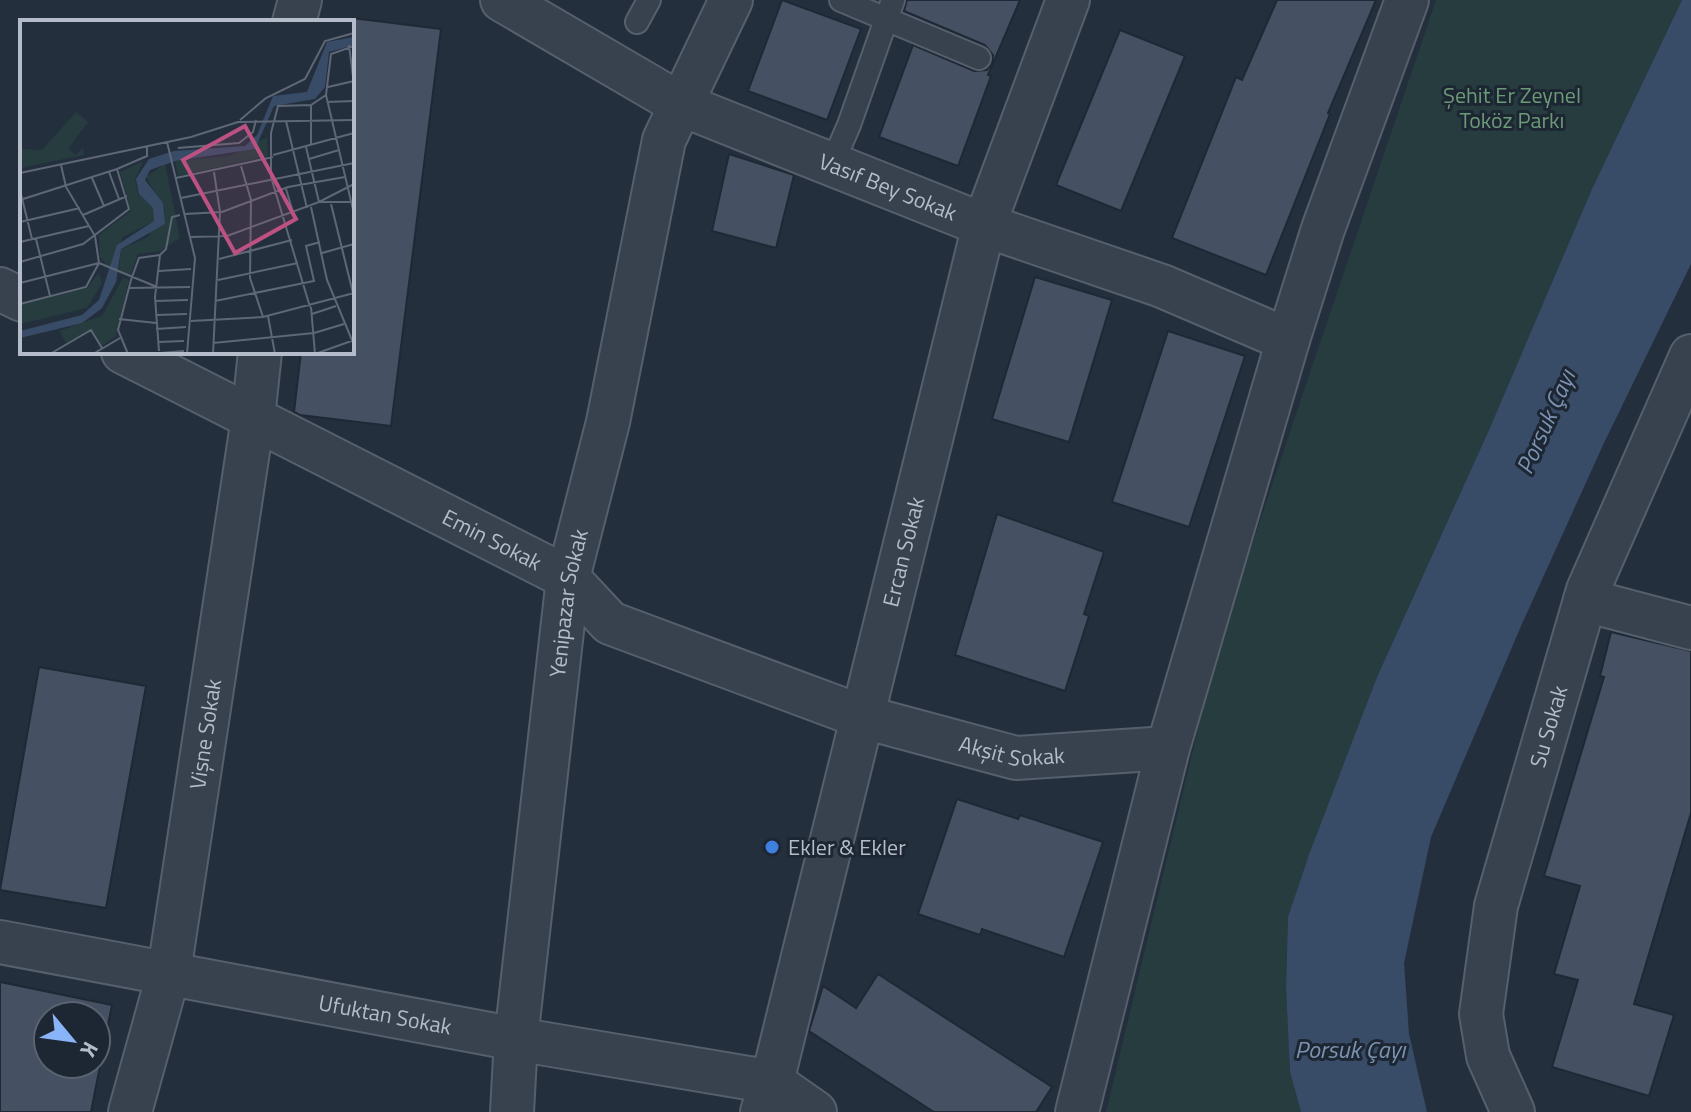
<svg xmlns="http://www.w3.org/2000/svg" width="1691" height="1112" font-family="'Titillium Web',sans-serif">
  <style>
    .green { fill: #263c3f }
    .water { fill: #394c67 }
    .building { fill: #455162; stroke: #1f2835; stroke-width: 2; fill-rule: evenodd }
    .lines { fill: none; stroke-linecap: round; stroke-linejoin: round }
    .service-casing { stroke: #565f6c; stroke-width: 26 }
    .minor-casing { stroke: #565f6c; stroke-width: 46 }
    .service { stroke: #38414e; stroke-width: 22 }
    .minor { stroke: #38414e; stroke-width: 42 }
    .shop-dot { fill: #3f7fe0; stroke: #1d2633; stroke-width: 3 }
    .labels { text-anchor: middle; stroke-width: 6; stroke-linejoin: round; paint-order: stroke }
    .park-label { font-size: 22px; fill: #6b9a76; stroke: #1d2633 }
    .street-label { font-size: 22px; fill: #b4bcc9; stroke: #1d2633 }
    .poi-label { font-size: 22px; fill: #b4bcc9; stroke: #1d2633; text-anchor: start }
    .water-label { font-size: 24px; font-style: italic; fill: #7c92b1; stroke: #1d2633 }
    .inset-road { fill: none; stroke: #5e6776; stroke-width: 2 }
    .view { fill: #bd5182; fill-opacity: 0.15; stroke: #bd5182; stroke-width: 4 }
    .inset-edge { fill: none; stroke: #b4bcc9; stroke-width: 4 }
  </style>
  <rect width="100%" height="100%" fill="#242f3e"/>
  <path class="green" d="M1436,0H1682L1592,189L1489,430L1377,677L1288,917L1286,987L1290,1072L1301,1112H1106L1219,642Z"/>
  <path class="water" d="M1682,0H1691V264L1603,445L1521,626L1431,837L1404,963L1409,1034L1427,1112H1301L1290,1072L1286,987L1288,917L1310,852L1377,677L1489,430L1592,189Z"/>
  <path class="building" d="M782,0L861,29L827,120L748,91Z
    M907,0H1020L988,75L991,76L958,166L879,137L913,45L974,71L987,70L992,63L993,55L985,45L904,11Z
    M1277,0H1376L1328,113L1330,114L1266,275L1172,238L1236,77L1242,80Z
    M352,18L441,29L391,426L300,415L294,412L301,352H352Z
    M1120,30L1185,56L1121,211L1056,185Z
    M729,154L794,175L776,248L712,231Z
    M1035,277L1112,300L1069,442L992,419Z
    M1168,331L1245,356L1189,527L1112,502Z
    M997,514L1104,552L1084,614L1089,616L1065,691L955,655Z
    M1611,632L1691,651V813L1634,1004L1674,1015L1649,1096L1552,1067L1578,980L1554,974L1580,886L1544,876L1604,677L1600,676Z
    M39,667L146,686L106,908L0,890Z
    M957,799L1018,819L1020,815L1103,842L1064,957L982,929L980,935L918,914Z
    M878,974L1052,1087L1036,1112H934L809,1031L823,986L856,1008Z
    M0,982L112,1005L91,1112H0ZM48,1016H96V1064H48Z"/>
  <g class="lines">
    <defs>
      <path id="service" d="M841,0L979,58
        M637,22L649,0
        M832,164L849,125L893,0"/>
      <g id="minor">
        <path id="s1" d="M502,0L680,104L984,225L1162,286L1288,340"/>
        <path d="M294,22L300,0"/>
        <path d="M0,289L22,300"/>
        <path id="s2" d="M123,352L568,578L610,623L860,716L1016,758L1168,748"/>
        <path d="M1585,600L1691,628"/>
        <path id="s3" d="M0,942L516,1039L772,1082L815,1112"/>
        <path id="s4" d="M130,1112L169,972L253,418L260,352"/>
        <path id="s5" d="M512,1112L516,1039L568,578L608,422L664,140L731,0"/>
        <path id="s6" d="M762,1112L772,1082L984,225L1068,0"/>
        <path d="M1077,1112L1168,748L1288,340L1323,229L1407,0"/>
        <path id="s7" d="M1513,1112L1488,1056L1481,1014L1496,906L1588,590L1691,356"/>
      </g>
    </defs>
    <use href="#service" class="service-casing"/>
    <use href="#minor" class="minor-casing"/>
    <use href="#service" class="service"/>
    <use href="#minor" class="minor"/>
  </g>
  <circle class="shop-dot" cx="772" cy="847" r="8"/>
  <g class="labels">
    <g class="park-label">
      <text x="1512" y="103">Şehit Er Zeynel<tspan x="1512" dy="25">Toköz Parkı</tspan></text>
    </g>
    <g class="street-label">
      <text dy="8" stroke="none"><textPath href="#s1" startOffset="430">Vasıf Bey Sokak</textPath></text>
      <text dy="8" stroke="none"><textPath href="#s2" startOffset="414">Emin Sokak</textPath></text>
      <text dy="8" stroke="none"><textPath href="#s6" startOffset="578">Ercan Sokak</textPath></text>
      <text dy="8" stroke="none"><textPath href="#s5" startOffset="512">Yenipazar Sokak</textPath></text>
      <text dy="8" stroke="none"><textPath href="#s7" startOffset="400">Su Sokak</textPath></text>
      <text dy="8" stroke="none"><textPath href="#s4" startOffset="386">Vişne Sokak</textPath></text>
      <text dy="8" stroke="none"><textPath href="#s2" startOffset="984">Akşit Sokak</textPath></text>
      <text dy="8" stroke="none"><textPath href="#s3" startOffset="392">Ufuktan Sokak</textPath></text>
    </g>
    <g class="poi-label">
      <text x="788" y="855">Ekler &amp; Ekler</text>
    </g>
    <g class="water-label">
      <text transform="translate(1546 422) rotate(-66)" y="8">Porsuk Çayı</text>
      <text x="1350" y="1058">Porsuk Çayı</text>
    </g>
  </g>
  <g transform="translate(20 20)">
    <rect width="334" height="334" fill="#242f3e"/>
    <path d="M56,92L68,102L48,129L56,135L63,127L64,135L0,148V129L22,130ZM247,117L248,136L158,156L155,141L210,136ZM123,141L115,160L118,174L133,188L134,201L103,217L90,249L80,237L79,215L111,191L100,152ZM145,144L160,218L140,231L118,234L110,257L99,251L101,229L128,217L145,190L126,157ZM79,253L82,263L67,288L0,304V285L67,268ZM103,258L109,260L96,316L82,326L73,311L46,323L39,311L82,296Z" fill="#263c3f"/>
    <path d="M334,17V25L309,32L305,67L295,79L254,86L235,129L155,141L130,150L125,160L143,183L145,204L101,229L96,262L82,288L62,303L0,318V311L62,295L79,280L97,225L134,201L133,188L119,174L116,159L129,139L154,131L225,126L237,115L253,76L287,72L307,22Z" fill="#394c67"/>
    <path class="inset-road" d="M329,25L334,65M308,67L334,61M306,75L334,194M307,82L334,81M291,85V125M220,100L246,78L285,59L305,21L334,13M266,101L287,188M147,122L175,238L167,334M286,127L299,182L334,164M158,128L219,123L233,112L236,100M253,135L334,113M289,139L319,130M221,146L231,180L230,258L243,297M89,152L99,179M0,153L171,117L218,102L334,100M72,158L84,186M156,158L253,137M266,169L273,192M0,170L12,219M161,178L334,143M0,180L97,149L127,136V127M311,184L333,273M291,187L307,260L334,325M165,194L202,192L268,167L325,157M63,195L107,176M0,202L60,188M171,217L207,216L299,182H334M16,219L30,276M0,222L69,206M302,233L334,224M199,239L272,220M0,242L63,224L109,189L97,149M79,243L137,267M139,251L171,249M198,260L278,243M0,263L79,243M109,268L170,267M135,281L168,280M195,281L294,261L286,226L300,222M0,284L66,267L79,243L75,216L46,167L41,145M290,287L251,157V113L258,86L291,85L306,75L311,34L334,26M291,287L295,334M292,294L316,286M136,295L167,294M248,296L255,334M99,299L136,303M171,301L243,297L334,273M136,309L166,307M138,322L164,321M193,323L294,313L324,304M139,331L135,277L140,235L146,229L152,197L160,195M30,334L71,310L82,328M73,334L100,318M108,334L98,310L111,260L119,238L140,235M128,334L164,331M193,334L200,192L194,152M295,334L334,320"/>
    <path class="view" d="M225,106L276,199L215,233L163,140Z"/>
    <rect width="334" height="334" class="inset-edge"/>
  </g>
  <g transform="translate(72 1040) rotate(119)"><circle r="38" fill="#1d2633" stroke="#59626f" stroke-width="2"/>
  <path d="M0-6L14 30L0 20L-14 30Z" fill="#8ab4f8"/>
  <text y="-12" font-size="22" font-weight="bold" text-anchor="middle" fill="#b4bcc9">K</text>
  </g>
</svg>
